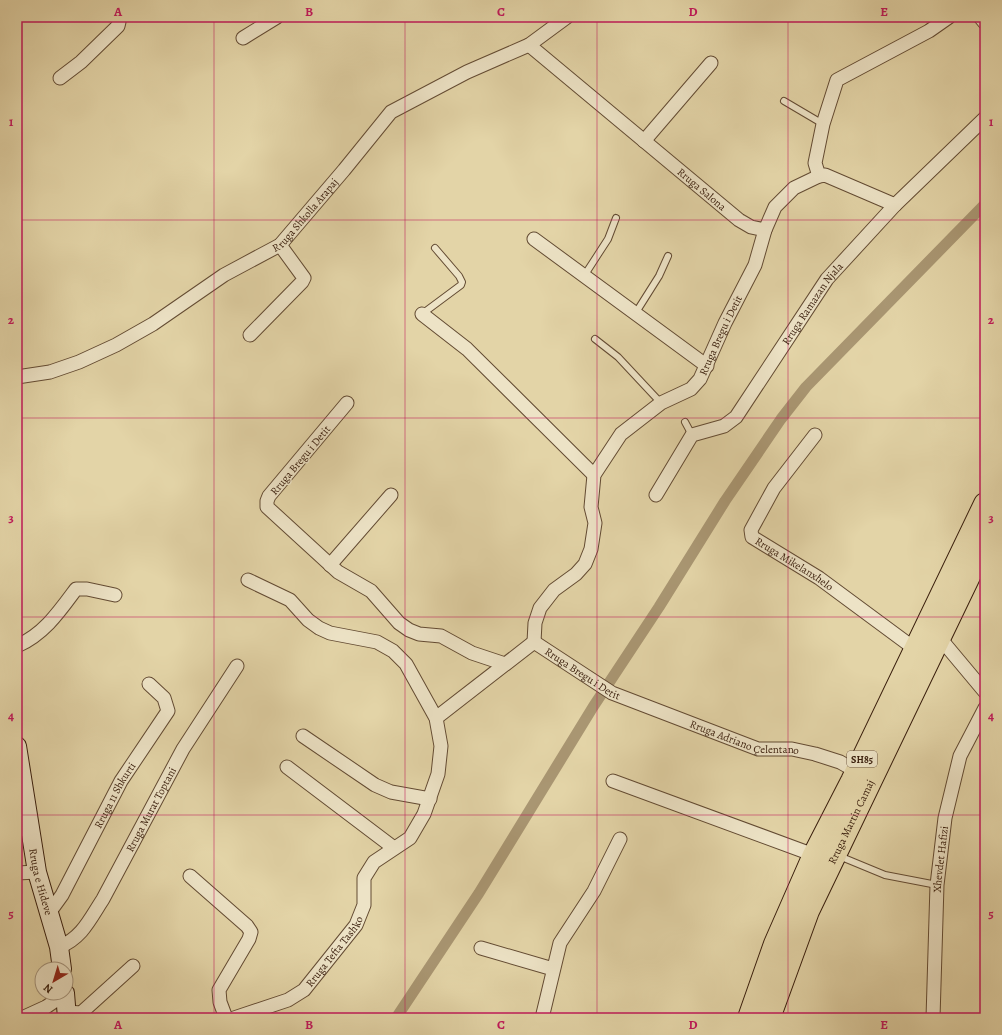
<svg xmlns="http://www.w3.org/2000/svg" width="1002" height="1035" font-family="Alegreya,serif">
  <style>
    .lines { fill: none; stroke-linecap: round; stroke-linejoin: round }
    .canal { stroke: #a99672; stroke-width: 11 }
    .lane-casing { stroke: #634b33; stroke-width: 8 }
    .street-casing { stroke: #634b33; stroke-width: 15 }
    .secondary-casing { stroke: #381d0c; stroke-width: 20 }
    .highway-casing { stroke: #381d0c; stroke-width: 24 }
    .lane { stroke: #ede3c6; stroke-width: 6 }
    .street { stroke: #ede3c6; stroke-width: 13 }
    .secondary { stroke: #ede3c6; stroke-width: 18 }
    .highway { stroke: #e3d4a7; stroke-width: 22 }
    .grid { fill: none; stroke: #c2185b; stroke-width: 1; stroke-opacity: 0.55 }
    .labels { text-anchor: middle; stroke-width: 3; stroke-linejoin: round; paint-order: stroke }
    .shield { fill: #ede3c6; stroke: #6e5844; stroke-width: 1 }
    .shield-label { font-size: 10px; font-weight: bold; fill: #381d0c }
    .street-label { font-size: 11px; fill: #381d0c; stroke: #ede3c6 }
    .neatline { fill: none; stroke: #c2185b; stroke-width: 1.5 }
    .grid-label { font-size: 13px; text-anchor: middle; font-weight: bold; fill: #c2185b }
  </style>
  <rect width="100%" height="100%" fill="#e3d4a7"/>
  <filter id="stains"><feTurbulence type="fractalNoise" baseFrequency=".005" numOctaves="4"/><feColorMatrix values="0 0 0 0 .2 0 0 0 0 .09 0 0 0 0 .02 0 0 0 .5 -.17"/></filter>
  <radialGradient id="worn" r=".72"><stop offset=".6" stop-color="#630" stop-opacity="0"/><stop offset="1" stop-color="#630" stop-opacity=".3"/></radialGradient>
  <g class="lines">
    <path class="canal" d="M396,1018L479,893L593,707L659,607L725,501L781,419L806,387L985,204"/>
    <defs>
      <path id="lane" d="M784,101L823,124
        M584,276L608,239L616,218
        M422,314L461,285L462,282L459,276L435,248
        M635,314L659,276L668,256
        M595,339L618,357L661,403
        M685,422L692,435
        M839,856L885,875L937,885"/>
      <g id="street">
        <path d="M980,17L985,23"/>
        <path d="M243,38L277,17"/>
        <path id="s1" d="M529,45L739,220L751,227L765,230"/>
        <path d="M60,78L81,62L118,26L119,22L117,17"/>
        <path d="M644,141L711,63"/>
        <path d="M819,176L815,163L823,124L837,80L929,31L949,17"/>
        <path d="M534,239L707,366"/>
        <path d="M422,314L467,349L594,475"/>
        <path d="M250,335L302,282L304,278L280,245"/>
        <path id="s2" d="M17,377L50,372L79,362L116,345L153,324L224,275L280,245L344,170L391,112L467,72L529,45L567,17"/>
        <path d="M347,403L269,496L267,501V507L338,572L371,591L399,623L409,630L419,634L441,636L472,653L505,664"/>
        <path id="s3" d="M815,435L774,488L751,530L752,537L819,578L915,649"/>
        <path id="s4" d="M656,495L692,435L724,426L736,417L827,279L895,205L985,118"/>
        <path d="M330,565L391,495"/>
        <path d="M939,637L985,692"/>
        <path id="s5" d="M534,642L535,623L540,608L554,590L576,574L585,564L591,549L595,523L591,507L594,475L621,434L661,403L691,389L700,379L725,323L755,265L765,230L775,207L794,188L819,176L825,175L895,205"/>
        <path id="s6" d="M534,642L612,693L758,749H792L815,754L840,762L856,771"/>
        <path d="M17,646C44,634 59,612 76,589H87L115,595"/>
        <path d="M436,718L534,642"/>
        <path d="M303,736L375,785L391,792L430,799"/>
        <path d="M287,767L394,848"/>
        <path d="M613,781L814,855"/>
        <path d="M17,873L37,872"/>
        <path d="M190,876L247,926L251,932L249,939L219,990L220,1002L226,1018"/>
        <path id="s7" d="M49,913L62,895L121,781L168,711L164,698L149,684"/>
        <path id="s8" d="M59,947C82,938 90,919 103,899L183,749L237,666"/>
        <path d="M481,948L553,969"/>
        <path d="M67,1012L81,1013L133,966"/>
        <path d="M22,1018L46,1007L65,994"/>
        <path id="s9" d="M234,1018L288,1000L304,990L356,925L364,905V878L374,862L410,838L424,814L438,774L441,746L436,718L406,664L393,651L377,642L330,633L319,628L308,620L290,600L248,580"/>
        <path d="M542,1018L560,943L594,891L620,839"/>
        <path id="s10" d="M933,1018L937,885L945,818L960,756L985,708"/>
      </g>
      <g id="secondary">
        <path id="s11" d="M17,746L37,872L59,947L62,969"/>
        <path d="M65,993L67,1018"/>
      </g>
      <g id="highway">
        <path d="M749,1018L775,944L814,855L852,781L985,504"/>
        <path id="s12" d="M769,1018L808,911L985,543"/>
      </g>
    </defs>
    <use href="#lane" class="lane-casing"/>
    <use href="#street" class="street-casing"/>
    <use href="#secondary" class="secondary-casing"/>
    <use href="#highway" class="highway-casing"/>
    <use href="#lane" class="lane"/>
    <use href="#street" class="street"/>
    <use href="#secondary" class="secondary"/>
    <use href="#highway" class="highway"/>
  </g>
  <path class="grid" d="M214,17V1018M405,17V1018M597,17V1018M788,17V1018M17,220H985M17,418H985M17,617H985M17,815H985"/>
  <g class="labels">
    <rect class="shield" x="847" y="751" width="30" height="16" rx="3"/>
    <g class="shield-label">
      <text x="862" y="763">SH85</text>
    </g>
    <g class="street-label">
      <text dy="4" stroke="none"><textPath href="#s1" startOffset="225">Rruga Salona</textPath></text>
      <text dy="4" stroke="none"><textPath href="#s2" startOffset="336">Rruga Shkolla Arapaj</textPath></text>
      <text dy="4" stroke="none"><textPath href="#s4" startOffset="255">Rruga Ramazan Njala</textPath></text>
      <text dy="4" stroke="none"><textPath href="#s5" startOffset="384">Rruga Bregu i Detit</textPath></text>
      <text transform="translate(300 460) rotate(-50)" y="4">Rruga Bregu i Detit</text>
      <text dy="4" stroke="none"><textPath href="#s3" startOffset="172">Rruga Mikelanxhelo</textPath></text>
      <text dy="4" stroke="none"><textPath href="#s6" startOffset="58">Rruga Bregu i Detit</textPath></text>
      <text dy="4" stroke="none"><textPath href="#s6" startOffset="234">Rruga Adriano Çelentano</textPath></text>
      <text dy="4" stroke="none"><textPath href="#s7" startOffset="135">Rruga 11 Shkurti</textPath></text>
      <text dy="4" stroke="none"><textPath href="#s8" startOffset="168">Rruga Murat Toptani</textPath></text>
      <text dy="4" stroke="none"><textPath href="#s12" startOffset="213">Rruga Martin Camaj</textPath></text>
      <text dy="4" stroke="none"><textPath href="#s10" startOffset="159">Xhevdet Hafizi</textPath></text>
      <text dy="4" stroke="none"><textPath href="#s11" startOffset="138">Rruga e Hideve</textPath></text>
      <text dy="4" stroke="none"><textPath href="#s9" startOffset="125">Rruga Tefta Tashko</textPath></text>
    </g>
  </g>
  <rect width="1002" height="1035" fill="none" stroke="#e3d4a7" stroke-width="44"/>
  <g transform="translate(54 981) rotate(218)"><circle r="19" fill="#ede3c6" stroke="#a5947c"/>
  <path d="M0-3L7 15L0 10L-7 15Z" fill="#8f2418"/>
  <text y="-6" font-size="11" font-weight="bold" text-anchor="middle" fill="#381d0c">N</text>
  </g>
  <rect x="22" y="22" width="958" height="991" class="neatline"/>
  <g class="grid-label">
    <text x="118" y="16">A</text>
    <text x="309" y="16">B</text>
    <text x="501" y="16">C</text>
    <text x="693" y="16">D</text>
    <text x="884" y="16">E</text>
    <text x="11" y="126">1</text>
    <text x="991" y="126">1</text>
    <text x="11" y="324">2</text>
    <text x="991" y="324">2</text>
    <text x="11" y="522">3</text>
    <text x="991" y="522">3</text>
    <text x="11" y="720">4</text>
    <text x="991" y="720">4</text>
    <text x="11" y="918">5</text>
    <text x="991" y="918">5</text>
    <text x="118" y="1029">A</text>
    <text x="309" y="1029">B</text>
    <text x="501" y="1029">C</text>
    <text x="693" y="1029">D</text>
    <text x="884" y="1029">E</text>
  </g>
  <rect width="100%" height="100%" filter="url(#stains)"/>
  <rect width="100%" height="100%" fill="url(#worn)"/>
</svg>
